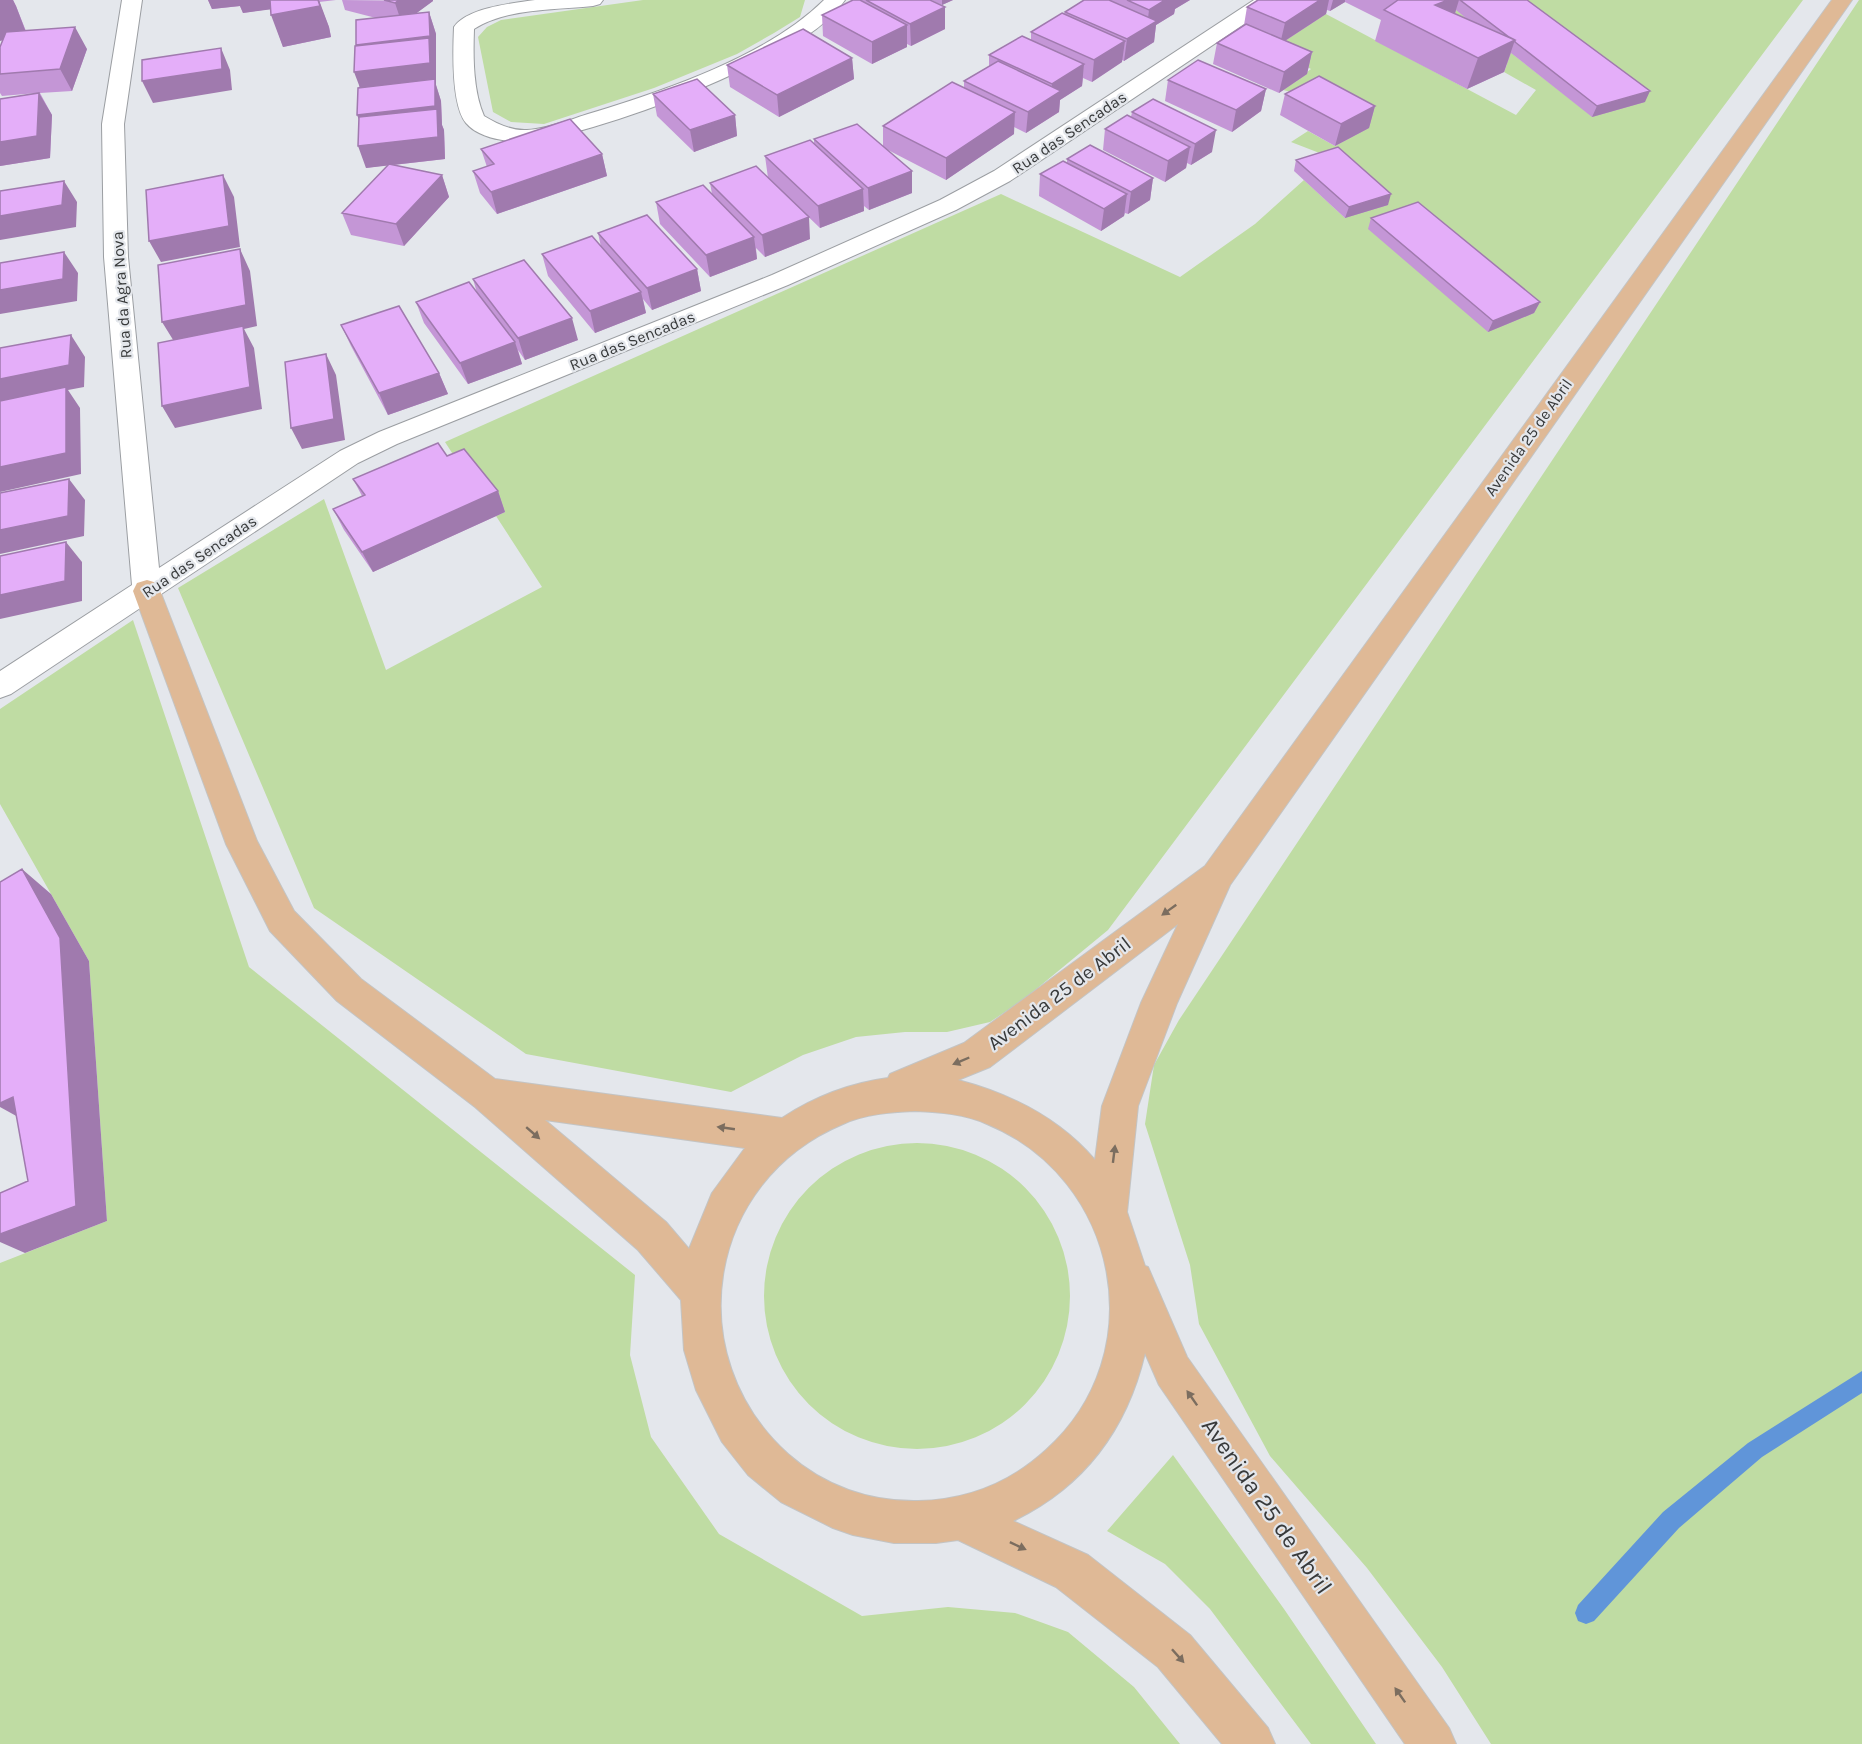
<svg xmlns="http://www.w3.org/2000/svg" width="1862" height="1744" font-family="Karla,sans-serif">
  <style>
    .green { fill: #bfdca3 }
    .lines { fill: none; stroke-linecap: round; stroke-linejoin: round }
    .stream { fill: #6095d9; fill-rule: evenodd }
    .street-casing { stroke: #9b9ea2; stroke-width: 2 }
    .primary-casing { stroke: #c3c4c4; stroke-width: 2 }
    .street { fill: #fff; fill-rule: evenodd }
    .primary { fill: #dfb996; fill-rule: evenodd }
    .wall { fill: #c496d6; fill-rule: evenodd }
    .shaded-wall { fill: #a07aae }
    .building { fill: #e4aef9; stroke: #a07aae; stroke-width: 1.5 }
    .oneway { fill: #7b6d5f }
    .labels { text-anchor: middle; stroke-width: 4.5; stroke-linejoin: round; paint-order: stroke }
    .far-street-label { font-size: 16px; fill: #383a3b; stroke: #e4e7ec }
    .street-label { font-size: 20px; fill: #383a3b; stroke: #e4e7ec }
    .near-street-label { font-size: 24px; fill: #383a3b; stroke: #e4e7ec }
  </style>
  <rect width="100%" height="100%" fill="#e4e7ec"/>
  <path class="green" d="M643,0H805L800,17L774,33L737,54L654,88L544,124L511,122L493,112L478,37L487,27L501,20Z
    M1508,0H1803L1108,930L1023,1000L990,1022L947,1032H905L856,1037L803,1055L731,1092L526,1054L314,908L178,588L324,499L386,670L542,587L496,516L505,512L465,473L445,442L1001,194L1180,277L1255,224L1304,180L1345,218L1335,159L1291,142L1308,131L1335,146L1369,127L1313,97L1283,90L1311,69L1245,35L1326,14L1516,115L1536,90L1504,72L1507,64L1494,53L1451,26L1446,2L1593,117Z
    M1859,0H1862V1744H1491L1442,1667L1367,1568L1270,1456L1199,1324L1190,1265L1145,1124L1154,1065L1179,1020Z
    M133,620L249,967L635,1275L630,1355L651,1437L719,1534L862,1616L948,1607L1015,1613L1068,1632L1134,1687L1180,1744H0V1263L107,1221L89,961L0,804V709Z
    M764 1296a153 153 0 1 1 306 0a153 153 0 1 1-306 0Z
    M1173,1455L1284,1609L1376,1744H1311L1210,1609L1165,1564L1107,1531Z"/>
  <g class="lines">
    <path class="stream" d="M1862,1371V1393L1762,1457L1679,1528L1594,1621L1586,1624L1578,1621L1575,1613L1578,1605L1663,1512L1748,1443Z"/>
    <defs>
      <path id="street" d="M122,0H142L124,124L128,257L159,568L340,451L379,432L772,275L940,200L994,171L1254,0H1277L1274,4L1010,181L956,210L788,285L397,444L358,463L11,694L0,698V671L132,585L104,257L102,124Z
        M535,0H603L600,4L593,6C555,10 507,8 474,29C473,57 473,91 484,116C497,124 512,131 527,130C547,129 569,120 588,114C664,91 768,56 824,0H845C821,34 779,52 744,69C679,100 611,124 541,141C520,144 481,141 466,123C451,105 453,50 454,27C467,8 513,3 535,0Z"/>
      <path id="primary" d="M1832,0H1852L1230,885L1177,1003L1138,1106L1127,1212L1145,1266L1148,1267L1187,1357L1449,1728L1456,1744H1405L1159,1385L1145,1353C1127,1429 1084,1487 1013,1521L1088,1555L1190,1635L1268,1728L1275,1744H1222L1158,1667L1056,1587L958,1540L936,1543H894L853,1535L833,1528L781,1502L748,1475L722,1442L696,1390L684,1350L681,1300L638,1250L475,1107L337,1001L270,931L226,844L133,591L137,583L147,580L157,583L257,841L294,911L361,979L495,1079L782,1118C814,1097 850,1083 888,1078L890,1074L964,1043L1205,866ZM1178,924L1141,1003L1102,1106L1095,1160C1059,1118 1011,1094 958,1080L990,1067ZM915,1111C939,1112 965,1114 987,1124C1119,1178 1154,1354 1046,1450C1010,1483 967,1500 918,1501C870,1502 824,1486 788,1454C679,1356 706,1181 843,1124C865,1114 891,1112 915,1111ZM545,1120L745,1148L712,1193L689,1249L666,1222Z"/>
    </defs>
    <use href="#street" class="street-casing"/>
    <use href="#primary" class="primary-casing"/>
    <use href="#street" class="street"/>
    <use href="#primary" class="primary"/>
  </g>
  <path class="wall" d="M0,0H13L16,6L26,31L87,49L72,91L40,93L52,115L50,158L0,166V99L37,93L2,96L0,93V47L3,40Z
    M208,0H336L319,2L329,27L331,37L283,47L270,9L243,13L240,6L212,9Z
    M342,0L433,1L416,13L429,12L436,34V85L441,101L442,125L444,130L445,159L393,165L442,175L449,197L404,246L351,235L342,213L388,165L366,168L356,45L376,18L345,10Z
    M861,0H930L945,7V29L911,46L907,44V47L872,64L823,36L822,15Z
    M931,0H953L942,5Z
    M1084,0H1190L1175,9L1174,14L1156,25L1154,42L1124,61L1122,60V62L1092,82L1083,78L1082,86L1060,100L1059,112L1026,133L1014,127V134L946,180L886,149L912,193L869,210L864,206V211L820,228L768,178L765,156L814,144V139L883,147V126L964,88V81L989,66V55L1031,40V32L1064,14L1065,12Z
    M1258,0H1527L1645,102L1592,117L1511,53L1504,72L1467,89L1375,41L1381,20L1345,2L1330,11L1327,10L1326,14L1285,41L1312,52L1307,74L1279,93L1213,64L1217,43L1244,25L1247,7ZM1456,10L1467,19L1455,14Z
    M852,58L854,79L779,117L730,87L727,65Z
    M1168,80L1266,89L1261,111L1232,132L1165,101Z
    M653,94L735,115L737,136L694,152L657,116Z
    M1285,94L1375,106L1369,128L1335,146L1280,115Z
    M1132,112L1212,152L1191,165L1187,163L1186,168L1165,182L1103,150L1105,129L1131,117Z
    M481,149L602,154L607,176L497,214L480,193L473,171L487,167Z
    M1067,159L1153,178L1150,200L1128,214L1125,213L1124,216L1101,231L1039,196L1040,174L1067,162Z
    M1296,160L1388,205L1345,218L1294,171Z
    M710,183L810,239L765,257L756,248L757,259L710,277L660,224L656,202L712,194Z
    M1371,218L1540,302L1534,313L1488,332L1368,229Z
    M598,233L697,269L701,291L652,310L643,299L646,313L595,333L548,276L542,254L601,247Z
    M473,279L578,340L525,360L518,350L522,364L468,384L424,323L416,302L477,293Z
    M341,325L439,373L448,394L388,415L351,346Z
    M353,479L498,491L505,512L373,572L344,530L333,509L362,496Z"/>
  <path class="shaded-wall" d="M0,0H13L16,6L27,35L0,41Z
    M208,0H278L281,8L243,13L240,6L212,9Z
    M319,0L329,27L331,37L283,47L271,15Z
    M399,0H433V1L402,24L395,3Z
    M942,0H953L942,5Z
    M1165,0H1190L1175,9L1174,14L1156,25L1154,42L1124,61L1127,39L1147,27L1149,10Z
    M1320,0H1329L1326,14L1280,44L1285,23Z
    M1333,0H1345V2L1330,11Z
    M1448,0H1459L1451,26L1435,5Z
    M945,7V29L911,46L910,24Z
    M429,12L436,34V85L441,101L442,125L444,130L445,159L366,168L358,146L366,136L357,115L362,93L354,72L363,66L356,45Z
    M907,25V47L872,64V42Z
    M75,27L87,49L72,91L60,69Z
    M1515,40L1504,72L1467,89L1478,58Z
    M1125,41L1122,62L1092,82L1094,60Z
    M221,48L230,70L232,90L153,103L142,81Z
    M1312,52L1307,74L1279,93L1284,72Z
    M852,58L854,79L779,117L777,95Z
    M1084,64L1082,86L1060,100L1059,112L1026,133L1028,112L1051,97L1052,84Z
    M1266,89L1261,111L1232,132L1236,110Z
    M1650,91L1645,102L1592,117L1597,106Z
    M39,93L52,115L50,158L0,166V142Z
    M1375,106L1369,128L1335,146L1341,124Z
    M1015,112L1014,134L946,180V158Z
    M735,115L737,136L694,152L690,130Z
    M1216,130L1212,152L1191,165L1195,144Z
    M1190,147L1186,168L1165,182L1168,161Z
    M602,154L607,176L497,214L491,192Z
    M912,171V193L869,210L868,188Z
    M223,175L234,197L240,247L161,262L149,241Z
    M442,175L449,197L404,246L396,224Z
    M1153,178L1150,200L1128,214L1131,192Z
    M64,181L77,202L76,227L0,240V216Z
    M863,189L864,211L820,228L818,206Z
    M1127,194L1124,216L1101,231L1104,209Z
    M1391,194L1388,205L1345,218L1349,207Z
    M809,217L810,239L765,257L762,235Z
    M754,237L757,259L710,277L706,255Z
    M240,249L250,271L257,326L244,329L254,348L262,409L175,428L162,406L175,343L162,322Z
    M64,252L78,273L77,301L0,314V290Z
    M697,269L701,291L652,310L647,288Z
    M641,292L646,313L595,333L590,311Z
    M1540,302L1534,313L1488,332L1493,321Z
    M572,318L578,340L525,360L518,338Z
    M71,335L85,357L84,387L68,390L80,408L81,474L0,492V379Z
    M515,342L522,364L468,384L460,363Z
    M326,354L336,375L345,440L302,449L291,428Z
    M439,373L448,394L388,415L379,393Z
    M69,479L85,500L84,536L0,554V530Z
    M498,491L505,512L373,572L362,552Z
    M66,542L82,562V601L0,619V595Z
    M22,869L51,894L89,961L107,1221L25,1253L0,1242V1234L76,1206Z
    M13,1097L29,1123L0,1107V1103Z"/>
  <path class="building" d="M270,0H318L320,6L271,15Z
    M384,0H399L395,3Z
    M853,0H860L907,25L872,42L822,15Z
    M866,0H930L945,7L910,24Z
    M1084,0H1109L1157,21L1127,39L1065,12Z
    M1127,0H1165L1149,10Z
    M1258,0H1320L1285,23L1247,7Z
    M1398,0H1448L1435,5L1515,40L1478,58L1384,10Z
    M1460,0H1527L1650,91L1597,106L1515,42V40L1509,37Z
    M429,12L430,36L356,45V20Z
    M1062,13L1125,41L1094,60L1031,32Z
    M1246,24L1312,52L1284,72L1217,43Z
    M75,27L60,69L0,74V47L6,32Z
    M803,29L852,58L777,95L727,65Z
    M1022,36L1084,64L1052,84L989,55Z
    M429,38L430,63L354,72L355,46Z
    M221,48L222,69L142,81V60Z
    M1198,60L1266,89L1236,110L1168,80Z
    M998,61L1061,91L1028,112L964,81Z
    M1319,76L1375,106L1341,124L1285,94Z
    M435,79V106L357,115L358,88Z
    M697,79L735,115L690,130L653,94Z
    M952,82L1015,112L946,158L883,126Z
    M39,93L37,136L0,142V99Z
    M1153,99L1216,130L1195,144L1132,112Z
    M437,109L438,137L358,146L359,117Z
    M1127,115L1190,147L1168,161L1105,129Z
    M570,119L602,154L491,192L473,171L494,164L481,149Z
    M857,124L912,171L868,188L814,139Z
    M810,140L863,189L818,206L765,156Z
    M1090,145L1153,178L1131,192L1067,159Z
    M1338,147L1391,194L1349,207L1296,160Z
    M1063,161L1127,194L1104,209L1040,174Z
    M389,164L442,175L396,224L342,213Z
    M756,166L809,217L762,235L710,183Z
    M223,175L229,226L149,241L146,190Z
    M64,181L62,205L0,216V191Z
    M703,185L754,237L706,255L656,202Z
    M1418,202L1540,302L1493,321L1371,218Z
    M647,215L697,269L647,288L598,233Z
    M592,236L641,292L590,311L542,254Z
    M240,249L246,305L162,322L158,265Z
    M64,252L63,279L0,290V263Z
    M524,260L572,318L518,338L473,279Z
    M469,282L515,342L460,363L416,302Z
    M399,306L439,373L379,393L341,325Z
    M243,326L250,387L162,406L158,343Z
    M71,335L69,365L0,379V348Z
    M326,354L334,419L291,428L285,362Z
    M66,387V453L0,467V401Z
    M438,443L447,456L464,449L498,491L362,552L333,509L365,495L353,479Z
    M69,479L68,516L0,530V493Z
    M66,542L65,581L0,595V556Z
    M22,869L60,938L76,1206L0,1234V1193L28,1181L13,1097L0,1103V882Z"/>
  <defs><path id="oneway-solid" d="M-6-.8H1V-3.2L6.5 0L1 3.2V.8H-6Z" transform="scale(1.5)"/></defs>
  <g class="oneway">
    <use href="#oneway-solid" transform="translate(1169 910) rotate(144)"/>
    <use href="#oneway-solid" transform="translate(961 1061) rotate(157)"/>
    <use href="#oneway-solid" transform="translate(726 1128) rotate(-172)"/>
    <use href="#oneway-solid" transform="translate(533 1133) rotate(41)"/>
    <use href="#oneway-solid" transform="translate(1114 1154) rotate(-83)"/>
    <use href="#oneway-solid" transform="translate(1192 1398) rotate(-125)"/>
    <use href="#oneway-solid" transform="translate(1018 1546) rotate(25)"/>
    <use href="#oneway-solid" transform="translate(1178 1656) rotate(48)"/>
    <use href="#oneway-solid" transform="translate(1400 1695) rotate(-125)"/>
  </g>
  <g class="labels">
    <g class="far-street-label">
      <text transform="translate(1069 132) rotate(-34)" y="6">Rua das Sencadas</text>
      <text transform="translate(121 295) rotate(-94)" y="6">Rua da Agra Nova</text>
      <text transform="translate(632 340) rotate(-22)" y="6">Rua das Sencadas</text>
      <text transform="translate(1528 437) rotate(-55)" y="6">Avenida 25 de Abril</text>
      <text transform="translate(199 556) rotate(-34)" y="6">Rua das Sencadas</text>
    </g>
    <g class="street-label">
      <text transform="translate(1059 993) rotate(-37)" y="7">Avenida 25 de Abril</text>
    </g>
    <g class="near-street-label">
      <text transform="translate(1267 1506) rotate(55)" y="8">Avenida 25 de Abril</text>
    </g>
  </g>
</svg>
